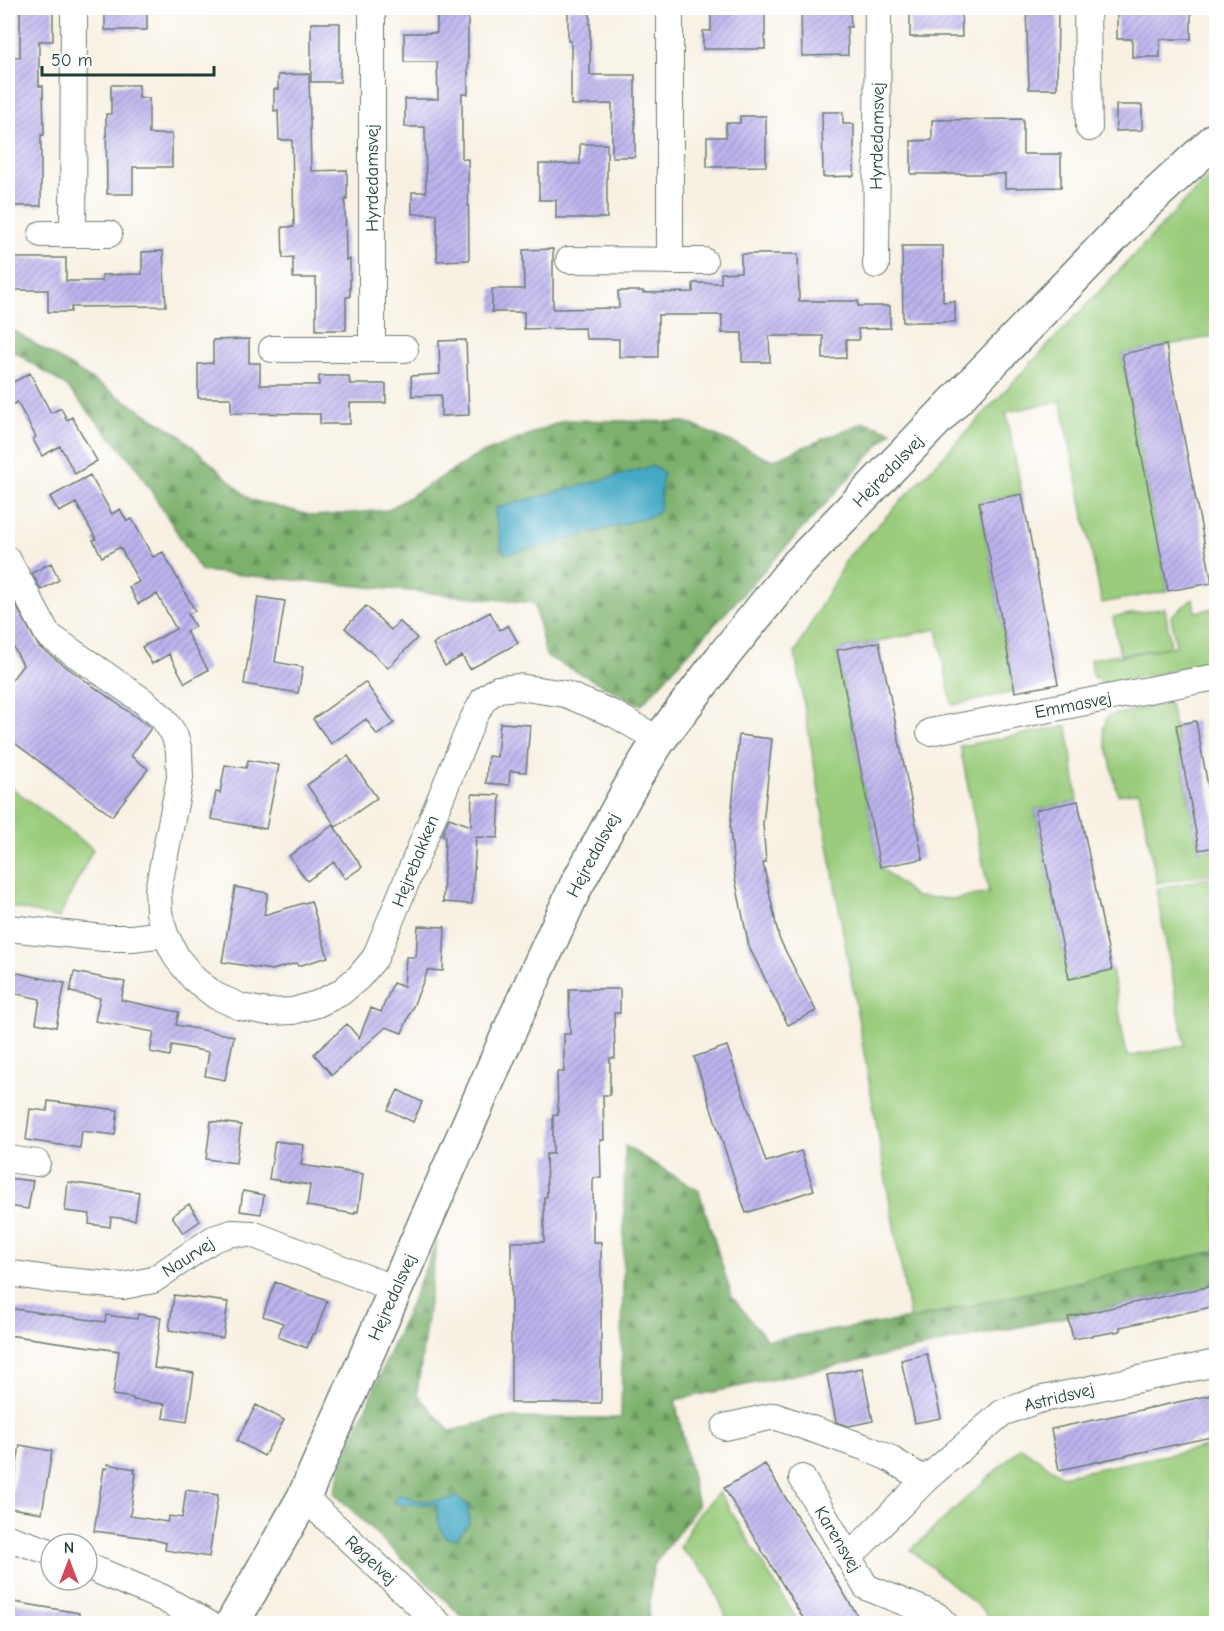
<svg xmlns="http://www.w3.org/2000/svg" width="1224" height="1631" font-family="'Comic Neue',sans-serif">
  <style>
    .green { fill: #9acc7c; stroke: #5c8458; stroke-width: 1.5 }
    .forest { fill: url(#forest-firs); stroke: #4d7650; stroke-width: 1.5 }
    .water { fill: #45a9c5; stroke: #32737c; stroke-width: 1.5 }
    .building { fill: url(#building-hatch) }
    .lines { fill: none; stroke-linecap: round; stroke-linejoin: round }
    .street-casing { stroke: #6b7c71; stroke-width: 28 }
    .secondary-casing { stroke: #6b7c71; stroke-width: 36 }
    .street { stroke: #fff; stroke-width: 26 }
    .secondary { stroke: #fff; stroke-width: 33 }
    .labels { text-anchor: middle; stroke-width: 4.5; stroke-linejoin: round; paint-order: stroke }
    .street-label { font-size: 18px; fill: #1f3d34; stroke: #fff }
  </style>
  <defs>
    <pattern id="forest-firs" width="22" height="20" patternUnits="userSpaceOnUse" patternTransform="scale(1.5)"><rect width="22" height="20" fill="#7bb06c"/><path d="M5 1l3.5 6h-7zM16 11l3.5 6h-7z" fill="#64905a"/></pattern>
    <pattern id="building-hatch" width="6" height="6" patternUnits="userSpaceOnUse" patternTransform="scale(1.5)"><rect width="6" height="6" fill="#beb4ee"/><path d="M-1 1l2-2M0 6l6-6M5 7l2-2" fill="none" stroke="#9a94c2"/></pattern>
  </defs>
  <rect width="100%" height="100%" fill="#fff"/>
  <filter id="ink" filterUnits="userSpaceOnUse"><feTurbulence type="fractalNoise" baseFrequency=".0167" numOctaves="2"/><feDisplacementMap in="SourceGraphic" scale="12" xChannelSelector="R" yChannelSelector="G"/><feConvolveMatrix kernelMatrix="1 2 1 2 8 2 1 2 1" color-interpolation-filters="sRGB"/></filter>
  <filter id="wash" filterUnits="userSpaceOnUse"><feTurbulence type="fractalNoise" baseFrequency=".008" numOctaves="4" result="noise"/><feDisplacementMap in="SourceGraphic" scale="24" xChannelSelector="R" yChannelSelector="G"/><feGaussianBlur stdDeviation="1.35" result="paint"/><feColorMatrix in="noise" values="0 0 0 0 0 0 0 0 0 0 0 0 0 0 0 0 0 1.4 0 .05"/><feComposite in="paint" operator="in"/></filter>
  <g filter="url(#wash)">
    <rect width="100%" height="100%" fill="#f8f1e3"/>
    <path class="green" d="M1216,172V336L1122,354L1168,591L1102,603L1061,401L1006,412L1022,494L979,502L1015,692L952,705L937,629L837,650L880,867L916,897L955,899L989,893L960,746L1067,726L1078,801L1035,810L1069,979L1112,970L1127,1057L1185,1045L1156,889L1210,878L1216,911V1255L910,1319L795,653L847,558L1203,182Z
      M1193,599L1195,612L1216,608V663L1103,684L1093,676L1090,659L1117,654L1118,657L1169,647L1120,655L1113,617L1165,608L1171,647L1176,646L1171,616Z
      M1170,703L1199,851L1216,849V873L1157,883L1139,792L1118,795L1103,730L1108,716Z
      M8,785L93,849L59,918L8,906Z
      M1216,1445V1623H989L985,1612L911,1550L1021,1447L1062,1476Z
      M719,1492L799,1623H729L709,1577L680,1547L695,1518Z"/>
    <path class="forest" d="M8,327L180,435L251,500L314,516L388,510L478,455L565,420L685,422L773,460L864,422L892,431L641,705L546,656L534,603L201,571L135,465L67,387L15,352L8,348Z
      M625,1146L699,1191L732,1297L767,1340L910,1319L1216,1251V1285L675,1400L698,1506L653,1566L648,1623H469L334,1493L345,1457L437,1241L417,1394L450,1431L500,1418H621Z"/>
    <path class="water" d="M653,466L658,468L663,473L659,511L655,515L552,544L506,554L502,548L495,513L497,508Z
      M402,1494C418,1504 439,1501 457,1497L468,1505L469,1523L457,1539L446,1538C439,1527 436,1518 437,1505C423,1503 410,1506 396,1504L394,1498Z"/>
    <g id="blocks">
      <path class="building" d="M20,8H53V41H39V86H43L44,135H41V206H8V159H13L12,90H8V69H11V57H20Z
        M105,8H147V30H105Z
        M568,8H590V75H635V157H612V104L571,105V41H568Z
        M711,8H765V49H703V31H711Z
        M801,8H850L851,27H847L848,55L802,56Z
        M910,8H961L962,37H910Z
        M1026,8H1058L1057,89H1029Z
        M1117,8H1191V39H1160V57H1132V39H1117Z
        M437,13H468V94H462V159H468L469,260L437,261V214H412V192H426L425,127H405V99H438L437,62H404V33H437Z
        M311,23H340V82H311Z
        M309,74L311,171L347,170V200H345L346,260L350,259V297H346V330H316V278H293V257L283,258L282,227H294L292,140H279L278,110L274,111V89H278V75Z
        M111,85H139V98H149V134H172V167H133V194H107L106,114H111Z
        M1116,105H1142V130L1116,131Z
        M822,112H843V124H854V176L823,177Z
        M740,116H766V166L707,167V137H726V123H740Z
        M1023,119V154H1061V187L1005,188V174H911V141L932,140V120Z
        M580,144H607V218H556V200H539V164H580Z
        M902,246H943V302L955,301V322H903Z
        M553,249V309L619,308L618,291H643V293L693,292V283H721V273L741,272V254H798L799,301H858V306H890V328L858,329L859,340H846V358L823,359V336H769L770,362H742V333H722V315H658V357H619V339H586L585,328L524,329V312H492V289H524L523,250Z
        M163,251L166,306L71,307V312H48V290H8V258H66V281H102V275L142,274V252Z
        M249,339V363H260V385H319V376H349L350,384H386V403H350V424H320V414L231,413V398H198V364L213,363V340Z
        M466,340L469,415L441,416V395L412,396L411,376L440,374L439,341Z
        M1166,345L1212,583L1168,591L1122,354Z
        M30,373L51,413L61,408L67,420L72,417L97,461L75,474L60,446L42,456L33,439L36,437L17,402L8,408V385Z
        M90,475L112,514L120,509L127,521L132,519L153,557L163,552L195,611L188,614L195,627L186,631L208,670L185,683L169,654L152,664L142,647L176,629L157,594L138,604L129,587L139,582L120,547L102,557L93,540L96,539L76,503L59,512L50,497Z
        M1022,494L1058,684L1015,692L979,502Z
        M51,563L59,580L41,590L32,573Z
        M8,591L39,647L151,728L131,756L148,769L112,816L8,738V685L23,665L8,637Z
        M258,597L285,601L275,662L303,667L298,693L244,684Z
        M366,606L391,630L399,621L417,638L388,668L345,628Z
        M490,612L500,630L508,625L518,643L470,669L462,656L445,666L433,644Z
        M879,642L923,859L880,867L837,650Z
        M365,682L394,723L377,735L366,719L331,744L313,719Z
        M1196,721L1216,829V847L1199,850L1176,725Z
        M500,723L530,725L526,772L510,771L509,785L486,783L488,756L497,757Z
        M739,735L772,739L763,824L766,862L763,863L779,938L816,1011L788,1025L749,947L735,878L730,828Z
        M348,756L377,798L336,827L307,785Z
        M248,760L279,765L266,829L211,819L216,792L220,793L225,765L246,768Z
        M472,794L500,795L498,838L476,837L472,904L443,902L445,836L442,835L449,818L471,826Z
        M1078,801L1112,970L1069,979L1035,810Z
        M333,825L362,867L345,879L334,862L307,881L289,856Z
        M235,887L268,893L264,915L311,901L328,957L298,966L297,963L272,970L222,962Z
        M418,926L445,927L443,971L428,970L402,1033L386,1027L332,1075L314,1054L347,1024L359,1038L371,1008L381,1012L393,983L404,987L406,957H416Z
        M8,971L65,983L56,1027L36,1023L40,999L8,992Z
        M74,972L125,982L121,1000L179,1012L176,1025L234,1036L225,1080L205,1076L209,1052L172,1045L170,1056L150,1052L154,1032L95,1021L100,998L70,992Z
        M569,989H620V1013H614L615,1058H610V1095H603L604,1140H600L601,1178H593V1242H601V1403H511V1242H544V1197H547L546,1154H553V1115H558L557,1072H564V1034H570Z
        M727,1046L766,1162L801,1151L814,1190L746,1213L694,1057Z
        M398,1090L422,1102L413,1122L388,1110Z
        M48,1101L118,1110L115,1135L82,1131L80,1148L26,1140L30,1109L47,1111Z
        M211,1121L241,1125L236,1163L206,1159Z
        M275,1141L304,1145L301,1165L363,1174L358,1212L355,1211V1214L307,1206L310,1185L269,1179Z
        M8,1178L33,1181L28,1209L8,1206Z
        M68,1182L139,1192L135,1220L111,1217L110,1227L89,1224L90,1214L65,1211Z
        M243,1191L264,1195L261,1214L240,1211Z
        M189,1204L200,1221L183,1233L172,1216Z
        M275,1282L327,1301L315,1334H312L307,1348L278,1337L283,1323L263,1316Z
        M1216,1285V1306L1120,1327V1331L1073,1339L1068,1317Z
        M174,1295L228,1302L223,1338L169,1330Z
        M8,1308L105,1322L106,1315L137,1319L138,1314L161,1317L154,1368L194,1373L187,1422L163,1418L165,1404L133,1400V1398L113,1395L119,1351L8,1335Z
        M927,1354L941,1418L915,1423L901,1360Z
        M862,1368L873,1421L849,1426L836,1422L827,1375Z
        M1216,1394V1436L1059,1470L1051,1429Z
        M256,1405L284,1420L264,1456L237,1441Z
        M20,1445L52,1451L42,1513L10,1508Z
        M108,1464L135,1469L134,1473H136L130,1516L167,1522L169,1516L182,1518L186,1490L218,1495L209,1557L165,1550L166,1543L148,1538L94,1531L104,1468L107,1469Z
        M765,1464L862,1623H806L724,1488Z
        M8,1601L79,1613V1623H12L13,1620L8,1619Z"/>
    </g>
  </g>
  <g filter="url(#ink)">
    <use href="#blocks" fill-opacity="0" stroke="#6b7c71" stroke-width="1.5"/>
    <g class="lines">
      <defs>
        <path id="street" d="M670,8V261
          M1087,8L1089,128
          M42,234H109
          M73,234L74,8
          M569,260L704,261
          M876,265L878,8
          M272,349H405
          M372,349V8
          M8,560L48,635L143,701L162,717L174,734L179,751L180,778L158,890L159,913L165,934L177,958L194,979L216,996L241,1007L268,1012L293,1011L317,1004L340,993L359,977L375,958L473,719L484,699L498,689L519,687L565,694L614,714L659,740
          M930,732L1216,677
          M8,928L104,938H132L165,934
          M8,1159L37,1163
          M8,1273L55,1280L123,1286L153,1280L213,1239L232,1233L252,1234L395,1289
          M725,1427L774,1416L864,1447L887,1457L925,1480
          M802,1478L866,1587L936,1615L945,1624
          M304,1497L439,1624
          M8,1538L51,1552
          M849,1557L925,1480L1002,1413L1038,1400L1216,1363
          M87,1566L163,1598L209,1624"/>
        <path id="secondary" d="M232,1624L304,1497L514,1021L576,886L634,780L659,740L720,660L797,565L1140,209L1216,139"/>
      </defs>
      <use href="#street" class="street-casing"/>
      <use href="#secondary" class="secondary-casing"/>
      <use href="#street" class="street"/>
      <use href="#secondary" class="secondary"/>
    </g>
  </g>
  <g class="labels">
    <g class="street-label">
      <text transform="translate(877 136) rotate(-89)" y="6">Hyrdedamsvej</text>
      <text transform="translate(372 178) rotate(-90)" y="6">Hyrdedamsvej</text>
      <text transform="translate(888 471) rotate(-46)" y="6">Hejredalsvej</text>
      <text transform="translate(1073 705) rotate(-11)" y="6">Emmasvej</text>
      <text transform="translate(593 855) rotate(-62)" y="6">Hejredalsvej</text>
      <text transform="translate(415 861) rotate(-68)" y="6">Hejrebakken</text>
      <text transform="translate(188 1257) rotate(-33)" y="6">Naurvej</text>
      <text transform="translate(392 1297) rotate(-66)" y="6">Hejredalsvej</text>
      <text transform="translate(1059 1397) rotate(-14)" y="6">Astridsvej</text>
      <text transform="translate(838 1539) rotate(59)" y="6">Karensvej</text>
      <text transform="translate(371 1560) rotate(43)" y="6">Røgelvej</text>
    </g>
  </g>
  <rect width="1224" height="1631" fill="none" stroke="#fff" stroke-width="30"/>
  <g transform="translate(69 1562)"><circle r="28" fill="#ffffff" stroke="#a5b1ae" stroke-width="1.5"/>
  <path d="M0-4.5L10 22L0 15L-10 22Z" fill="#d1495b"/>
  <text y="-9" font-size="16" font-weight="bold" text-anchor="middle" fill="#1f3d34">N</text>
  </g>
  <path d="M42 66v9h172v-9" fill="none" stroke="#1f3d34" stroke-width="3"/>
  <text x="51" y="66" font-size="18" fill="#1f3d34" stroke="#ffffff" stroke-width="4.5" paint-order="stroke">50 m</text>
</svg>
